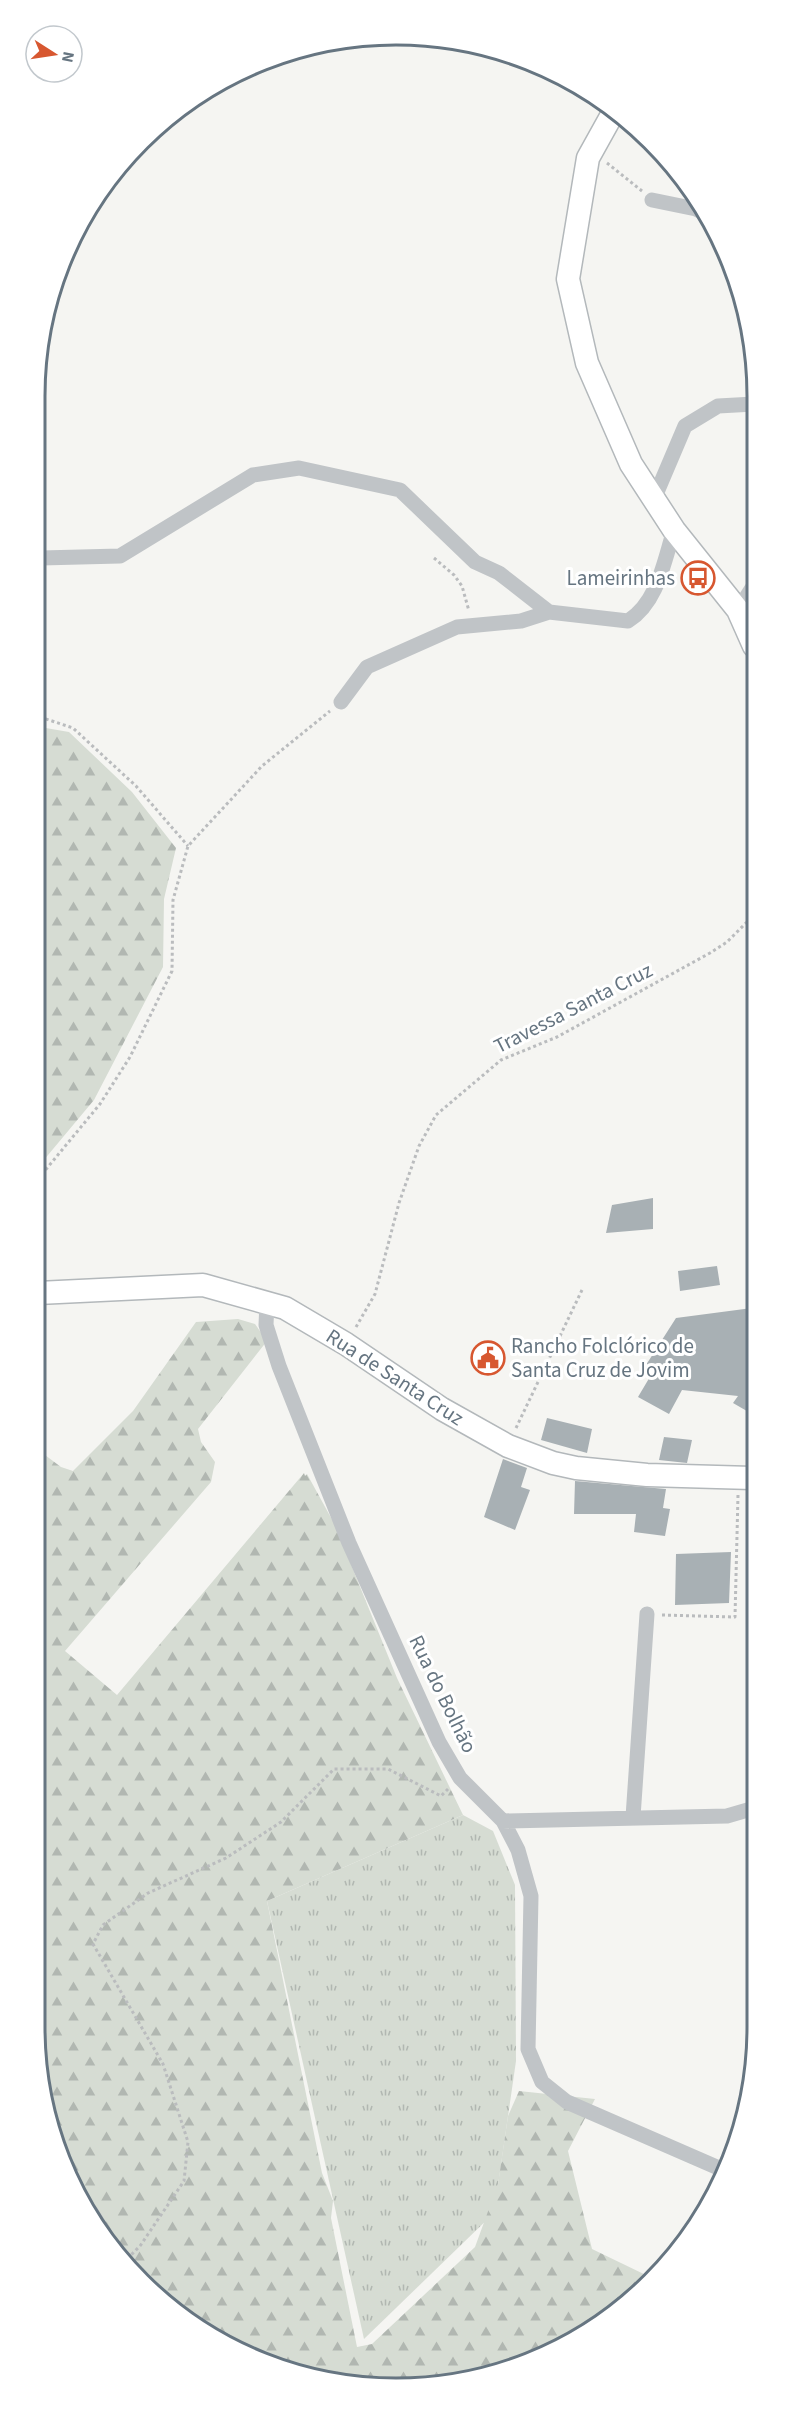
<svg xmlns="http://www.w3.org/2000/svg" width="792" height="2423" font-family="'Source Sans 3',sans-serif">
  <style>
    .grass { fill: url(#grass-tufts) }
    .forest { fill: url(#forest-firs) }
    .building { fill: #a8b0b4 }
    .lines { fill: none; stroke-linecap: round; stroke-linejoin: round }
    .secondary-casing { stroke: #b3b8bb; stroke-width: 25 }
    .path { stroke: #babcbe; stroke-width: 3; stroke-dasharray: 3 3; stroke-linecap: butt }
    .street { stroke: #c0c4c7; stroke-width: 15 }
    .secondary { stroke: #fff; stroke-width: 22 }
    .labels { text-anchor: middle; stroke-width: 6; stroke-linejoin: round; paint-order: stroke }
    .poi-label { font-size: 21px; fill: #667581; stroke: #fff; text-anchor: end }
    .street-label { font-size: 21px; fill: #667581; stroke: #fff }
    .rim { fill: none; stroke: #667581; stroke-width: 3 }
  </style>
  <defs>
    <pattern id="grass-tufts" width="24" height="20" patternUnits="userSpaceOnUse" patternTransform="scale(1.5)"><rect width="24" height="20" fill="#d6dcd3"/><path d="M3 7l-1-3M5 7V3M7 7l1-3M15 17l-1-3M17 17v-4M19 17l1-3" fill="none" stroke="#b1b7b1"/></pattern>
    <pattern id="forest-firs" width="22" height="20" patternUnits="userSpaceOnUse" patternTransform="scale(1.5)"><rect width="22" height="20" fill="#d6dcd3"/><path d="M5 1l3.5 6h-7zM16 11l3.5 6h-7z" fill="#b1b7b1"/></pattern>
  </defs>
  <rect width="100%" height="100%" fill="#f5f5f2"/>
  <path class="grass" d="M463,1815L493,1831L515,1885L516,2061L494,2213L364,2339L267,1901Z"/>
  <path class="forest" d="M40,727L69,732L132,792L176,848L164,899L163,967L94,1100L38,1167Z
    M238,1319L255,1324L267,1341L198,1429L201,1442L215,1462L211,1482L65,1651L117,1695L304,1473L305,1476L307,1474L335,1525L397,1678L463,1815L267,1901L322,2173L333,2201L331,2218L357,2347L372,2344L475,2247L498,2184L508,2116L519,2091L595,2099L568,2151L592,2249L650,2277L616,2314L490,2376L349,2385L236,2351L124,2266L62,2165L35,2027L37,1449L61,1467L73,1471L133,1411L196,1322Z"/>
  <path class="building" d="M653,1198V1229L606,1233L612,1205Z
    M717,1266L720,1285L680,1291L678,1271Z
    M752,1308V1414L733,1403L738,1396L682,1390L669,1414L638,1397L654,1370L646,1365L676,1318Z
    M547,1418L592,1429L587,1453L541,1440Z
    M664,1437L692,1440L687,1463L659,1460Z
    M503,1459L527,1468L521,1487L530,1490L515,1530L484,1517Z
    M575,1481L666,1489L663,1508L670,1509L665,1536L634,1532L636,1514H574Z
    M731,1552L729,1603L675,1605L676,1554Z"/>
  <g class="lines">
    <defs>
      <path id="secondary" d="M613,113L588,158L568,279L587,363L631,464L674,530L738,610L754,646
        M38,1293L203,1285L285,1308L346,1344L442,1409L508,1446L553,1463L576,1468L647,1475L752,1478"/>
    </defs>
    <use href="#secondary" class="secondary-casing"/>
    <path class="path" d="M607,163L642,191
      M434,558L454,575L462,586L469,611
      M40,717L73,728L136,786L188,846
      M38,1179L100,1104L130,1057L172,971L173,900L188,846L262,766L330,711
      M356,1327L375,1294L399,1203L419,1146L436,1115L501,1060L557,1037L710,953L727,942L753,916
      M516,1428L582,1290
      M662,1615L735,1617L738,1495
      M123,2263L140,2246L184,2181L188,2142L163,2064L93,1944L103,1925L148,1893L226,1858L281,1822L334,1769H388L441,1796L448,1789"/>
    <path class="street" d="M652,200L696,209L706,214
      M654,499L685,426L718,406L754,404
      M41,558L120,556L253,475L299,468L400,490L475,562L499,573L549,612
      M738,610L754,585
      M341,702L367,667L457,627L521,621L549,612L628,621C658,602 664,561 674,530
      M267,1302L266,1325L279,1366L349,1543L439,1742L460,1778L503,1821L518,1850L531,1896L528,2049L542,2082L567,2102L721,2169
      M633,1817L647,1614
      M503,1821L727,1816L751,1809
      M91,2212L105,2235"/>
    <use href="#secondary" class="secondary"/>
  </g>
  <defs>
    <symbol id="bus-ring" viewBox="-11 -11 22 22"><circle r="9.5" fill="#fff" stroke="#d75730" stroke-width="1.5"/><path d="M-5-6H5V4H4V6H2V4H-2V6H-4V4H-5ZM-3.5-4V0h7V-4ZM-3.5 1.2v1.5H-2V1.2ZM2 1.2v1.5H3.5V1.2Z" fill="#d75730"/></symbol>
    <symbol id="civic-ring" viewBox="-11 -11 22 22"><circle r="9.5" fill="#fff" stroke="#d75730" stroke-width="1.5"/><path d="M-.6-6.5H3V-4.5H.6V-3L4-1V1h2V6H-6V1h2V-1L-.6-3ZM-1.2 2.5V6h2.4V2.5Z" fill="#d75730"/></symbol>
  </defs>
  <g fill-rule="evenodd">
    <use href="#bus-ring" x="679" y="559" width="38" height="38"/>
    <use href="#civic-ring" x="469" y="1339" width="38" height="38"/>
  </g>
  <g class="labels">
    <g class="poi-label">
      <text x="675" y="585">Lameirinhas</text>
      <text x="511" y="1353" text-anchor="start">Rancho Folclórico de<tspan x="511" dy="24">Santa Cruz de Jovim</tspan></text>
    </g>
    <g class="street-label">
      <text transform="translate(573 1008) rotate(-27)" y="7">Travessa Santa Cruz</text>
      <text transform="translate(395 1377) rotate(33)" y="7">Rua de Santa Cruz</text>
      <text transform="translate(443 1694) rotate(64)" y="7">Rua do Bolhão</text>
    </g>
  </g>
  <path d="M0 0H792V2423H0ZM396 45H396A351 351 0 0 1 747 396V2027A351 351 0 0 1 396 2378H396A351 351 0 0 1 45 2027V396A351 351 0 0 1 396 45Z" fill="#fff" fill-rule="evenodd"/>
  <path class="rim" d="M396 45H396A351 351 0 0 1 747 396V2027A351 351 0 0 1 396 2378H396A351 351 0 0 1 45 2027V396A351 351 0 0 1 396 45Z"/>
  <g transform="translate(54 54) rotate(102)"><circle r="28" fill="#ffffff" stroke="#c2c8cd" stroke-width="1.5"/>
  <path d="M0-4.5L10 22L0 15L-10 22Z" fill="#d75730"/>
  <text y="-9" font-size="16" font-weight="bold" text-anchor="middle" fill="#667581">N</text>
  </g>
</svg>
